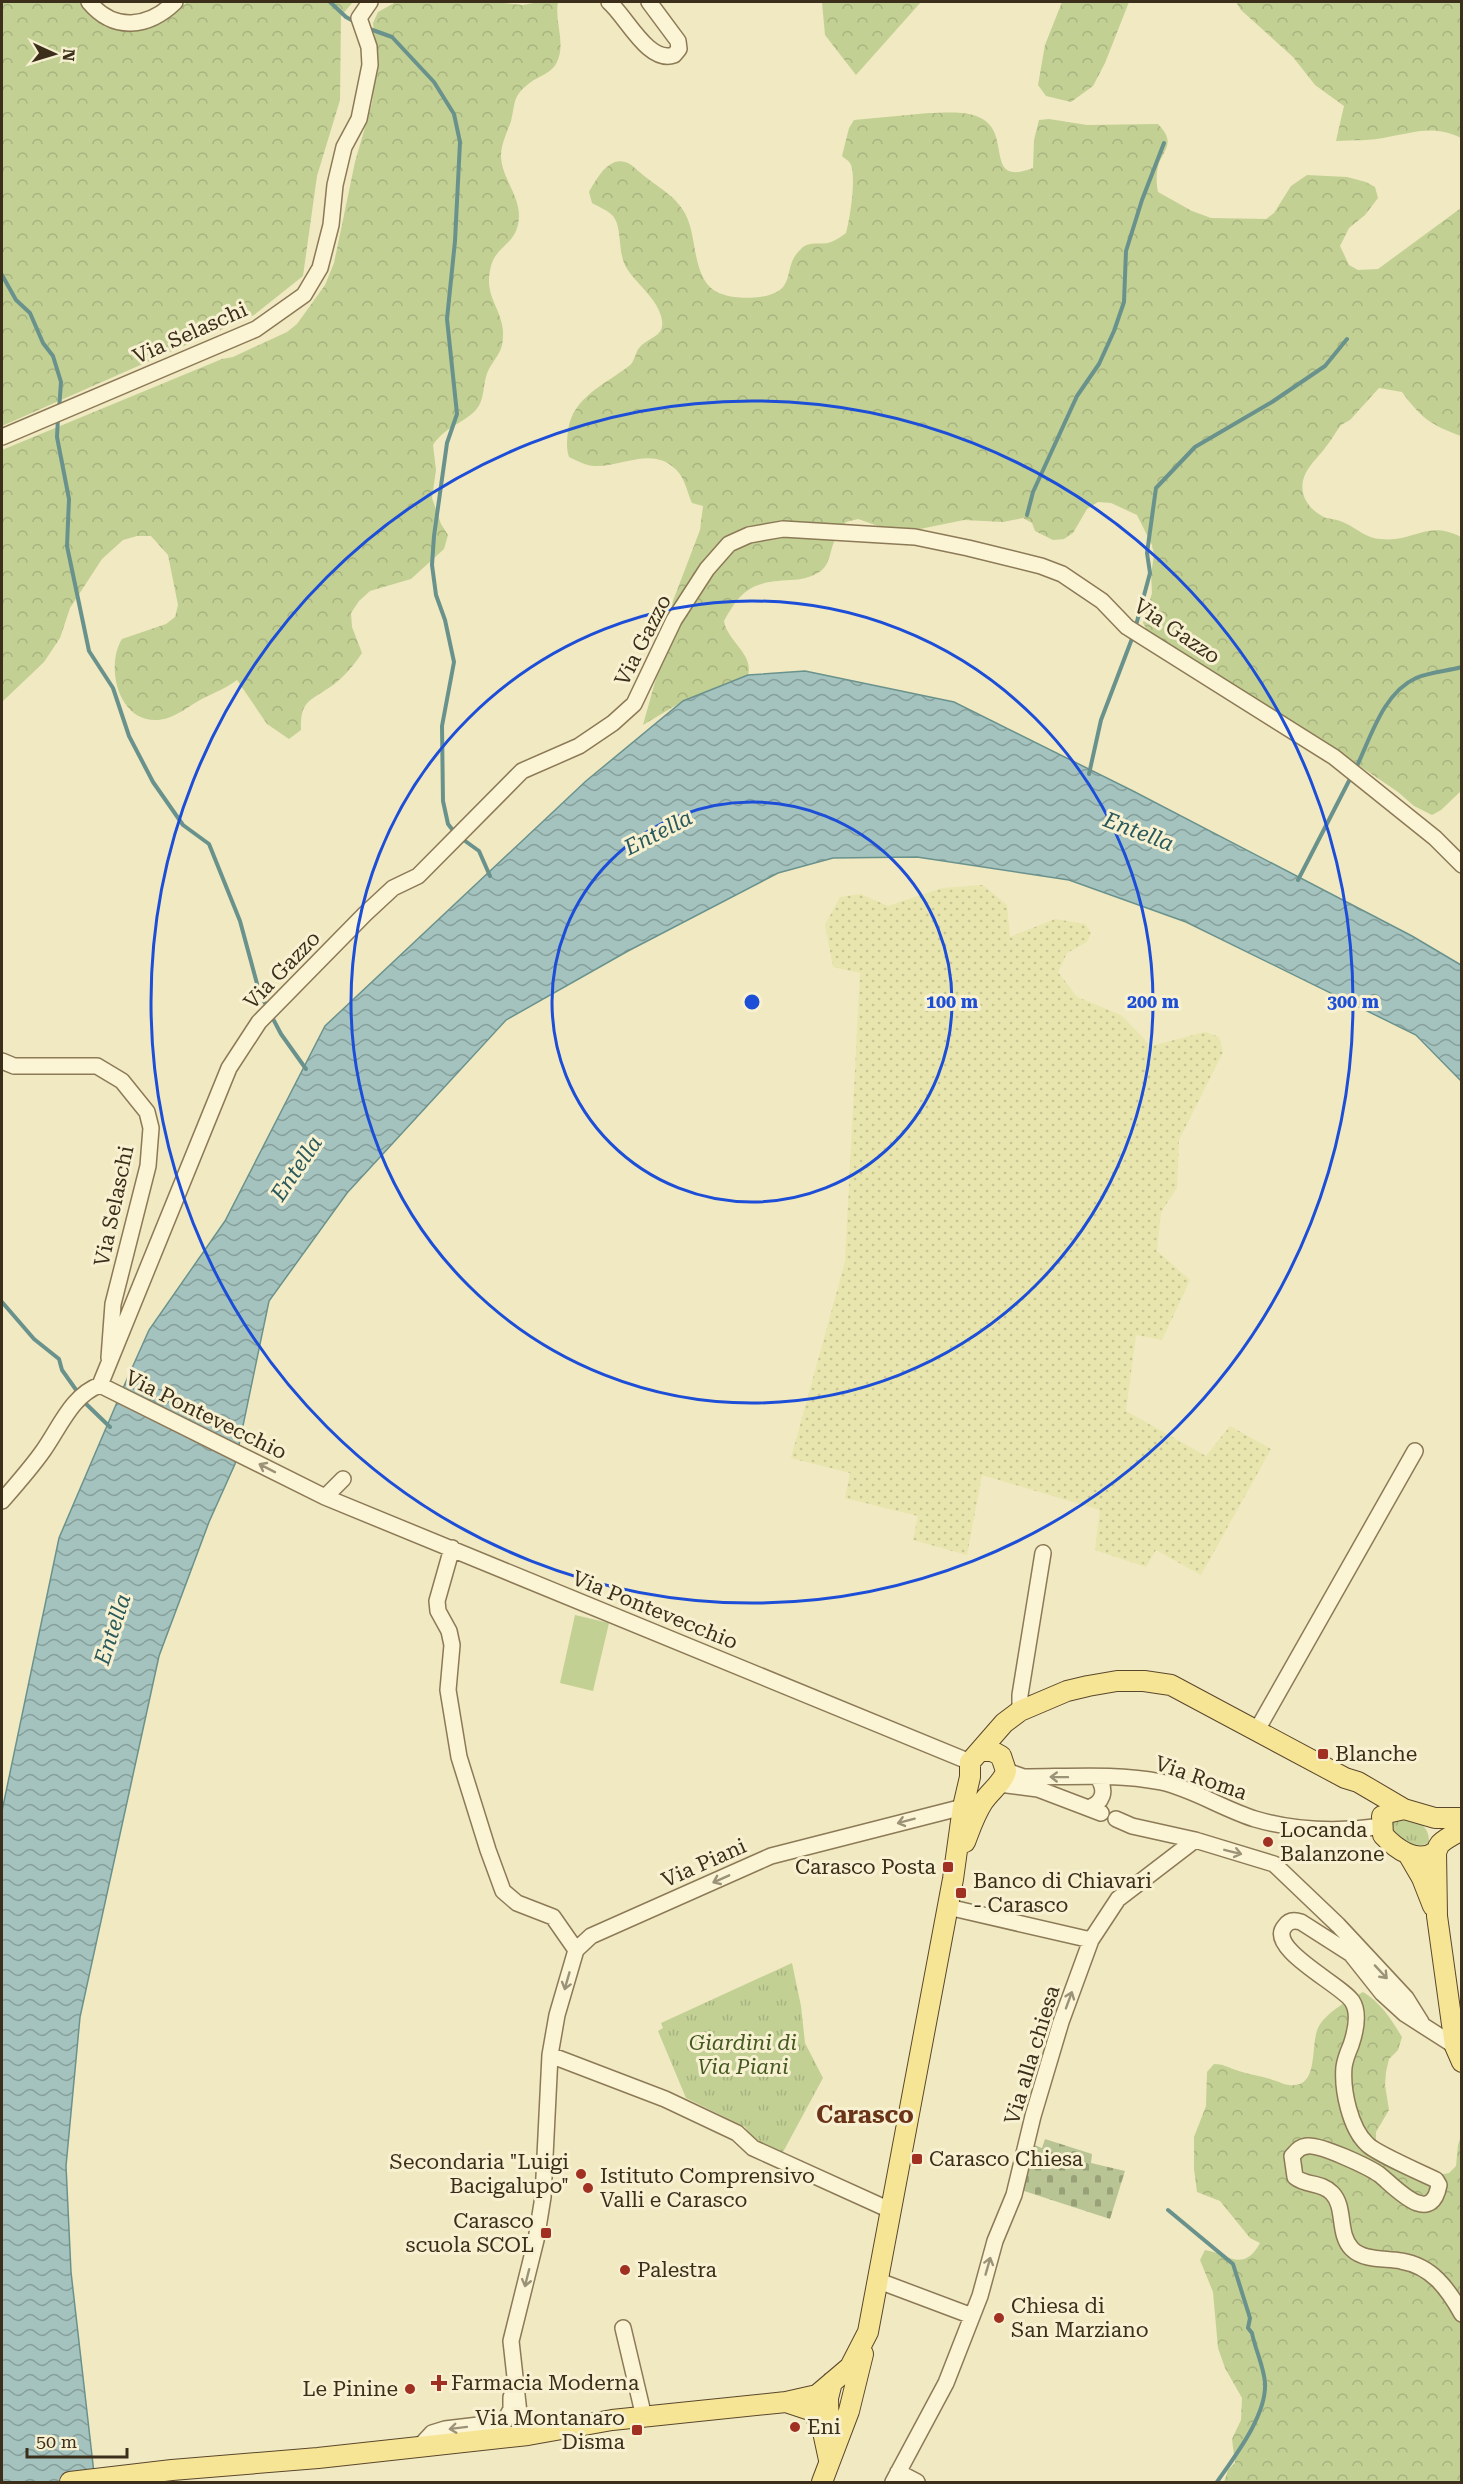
<svg xmlns="http://www.w3.org/2000/svg" width="1463" height="2484" font-family="'Roboto Serif',serif">
  <style>
    .farmland { fill: url(#farmland-dots) }
    .grass { fill: url(#grass-tufts) }
    .forest { fill: url(#forest-crowns) }
    .cemetery { fill: url(#cemetery-stones) }
    .pitch { fill: #c2d094 }
    .water { fill: url(#water-waves); stroke: #6a928d; stroke-width: 1.5 }
    .lines { fill: none; stroke-linecap: round; stroke-linejoin: round }
    .stream { stroke: #6a928d; stroke-width: 4 }
    .minor-casing { stroke: #8c7a57; stroke-width: 18 }
    .major-casing { stroke: #5a472c; stroke-width: 22 }
    .minor { stroke: #fbf4d5; stroke-width: 15 }
    .major { stroke: #f7e596; stroke-width: 20 }
    .oneway { stroke: #9b9278 }
    .ring { fill: none; stroke: #1d4ed8; stroke-width: 3 }
    .poi-dot { fill: #a03022; stroke: #f8f1d1; stroke-width: 2 }
    .labels { text-anchor: middle; stroke-width: 6; stroke-linejoin: round; paint-order: stroke }
    .street-label { font-size: 21px; fill: #3b2f1c; stroke: #f8f1d1 }
    .poi-label { font-size: 21px; fill: #3b2f1c; stroke: #f8f1d1; text-anchor: start }
    .park-label { font-size: 21px; font-style: italic; fill: #445921; stroke: #f8f1d1 }
    .water-label { font-size: 22px; font-style: italic; fill: #2a595c; stroke: #f8f1d1 }
    .quarter-label { font-size: 24px; font-weight: bold; fill: #6b3318; stroke: #f8f1d1 }
    .centre { fill: #1d4ed8; stroke: #f8f1d1; stroke-width: 3 }
    .ring-label { font-size: 18px; text-anchor: middle; font-weight: bold; fill: #1d4ed8; stroke: #f8f1d1; stroke-width: 6; stroke-linejoin: round; paint-order: stroke }
  </style>
  <defs>
    <pattern id="farmland-dots" width="8" height="8" patternUnits="userSpaceOnUse" patternTransform="scale(1.5)"><rect width="8" height="8" fill="#e8e5ae"/><path d="M2 2h.1M6 6h.1" fill="none" stroke="#c8c595" stroke-width="1.8" stroke-linecap="round"/></pattern>
    <pattern id="grass-tufts" width="24" height="20" patternUnits="userSpaceOnUse" patternTransform="scale(1.5)"><rect width="24" height="20" fill="#c2d094"/><path d="M3 7l-1-3M5 7V3M7 7l1-3M15 17l-1-3M17 17v-4M19 17l1-3" fill="none" stroke="#a8b37f"/></pattern>
    <pattern id="forest-crowns" width="20" height="18" patternUnits="userSpaceOnUse" patternTransform="scale(1.5)"><rect width="20" height="18" fill="#c2d094"/><path d="M2 6a3 3 0 1 1 6 0M12 15a3 3 0 1 1 6 0" fill="none" stroke="#a8b37f"/></pattern>
    <pattern id="cemetery-stones" width="16" height="16" patternUnits="userSpaceOnUse" patternTransform="scale(1.5)"><rect width="16" height="16" fill="#b9c494"/><path d="M2 7V4a2 2 0 0 1 4 0v3zM10 15v-3a2 2 0 0 1 4 0v3z" fill="#98a078"/></pattern>
    <pattern id="water-waves" width="16" height="10" patternUnits="userSpaceOnUse" patternTransform="scale(1.5)"><rect width="16" height="10" fill="#a4c3be"/><path d="M0 5q4-4 8 0t8 0" fill="none" stroke="#879f9a"/></pattern>
  </defs>
  <rect width="100%" height="100%" fill="#f1e9c1"/>
  <path class="farmland" d="M983,885L1007,905L1010,937L1055,919L1085,924L1091,933L1087,942L1067,953L1058,972L1077,997L1121,1015L1151,1046L1205,1032L1219,1037L1223,1052L1179,1140L1177,1188L1161,1212L1157,1251L1190,1280L1162,1340L1136,1335L1126,1411L1206,1456L1230,1426L1271,1449L1201,1575L1156,1550L1146,1567L1095,1550L1100,1510L982,1475L967,1555L913,1540L918,1516L845,1498L850,1473L791,1458L845,1262L860,973L833,967L825,925L840,897L861,894L888,906L942,888Z"/>
  <path class="grass" d="M1395,1817C1413,1819 1430,1822 1429,1843C1411,1850 1402,1840 1389,1828V1822Z
    M792,1963L801,2006L805,2043L823,2078L783,2152L755,2141L745,2127L686,2098L658,2031L663,2028L661,2023Z"/>
  <path class="forest" d="M2,2H79L105,27C143,30 159,30 187,2H353L341,16L340,100L317,176L303,276L254,315L2,426Z
    M396,2H494L523,5L539,2H558C554,22 567,44 556,64C552,72 538,77 531,82C512,96 516,101 511,121C508,130 504,138 502,147C496,172 519,191 519,216C518,245 497,244 491,266C483,296 501,306 503,331C503,335 503,341 502,345C500,354 493,361 489,369C482,382 486,400 475,411C460,425 445,427 433,445L436,470L432,498L441,524L448,535L444,549L411,579L370,591L359,601L351,613L352,627L362,653C354,665 344,677 333,685C311,701 300,699 301,730L289,739L267,724L237,680C226,688 220,690 208,696C191,703 178,718 158,720C118,723 105,666 122,639L166,624L175,617L178,605L168,555L151,536H137L123,540L102,559L70,608L60,638L44,662L2,702V450L222,359L233,357L287,332L297,324L325,285L334,263L355,162L372,103L377,62L373,23L378,12Z
    M822,2H921L856,75L825,35Z
    M1062,2H1129L1105,63L1093,86L1071,102L1046,96L1038,85L1045,45Z
    M1236,2H1461V138C1435,125 1416,132 1388,137C1371,141 1353,140 1336,141L1344,106L1315,85L1293,57L1241,10Z
    M929,113C947,113 973,109 988,123C1008,142 987,186 1033,168L1034,140L1039,120L1049,119L1087,125L1158,124C1174,141 1167,146 1159,163C1156,173 1156,182 1158,192L1192,211L1211,218L1266,219L1274,213L1291,186L1307,175L1347,177L1366,182L1375,187L1378,198L1365,215L1349,228L1340,246L1349,265L1358,270L1378,269L1461,208V436C1431,425 1421,418 1402,392L1379,388L1350,420L1341,425C1336,431 1333,438 1328,444C1322,453 1314,460 1308,469C1295,489 1306,509 1326,518C1330,519 1335,519 1340,521C1355,526 1364,538 1381,539C1414,543 1426,519 1461,537V791L1441,810L1432,815L1414,806L1398,792L1323,741L1257,699L1190,662L1148,632L1143,623L1152,593L1151,574L1154,555L1152,545L1137,515L1111,503L1098,502L1087,509L1073,533L1064,539L1053,540L1035,531L1032,523L1023,518L1003,522L964,520L920,529L878,526L858,519L846,522C842,528 837,535 834,542C830,551 830,564 821,571C812,577 801,580 790,580C753,582 742,588 724,621C727,641 754,654 748,675L683,701L643,725L660,664L668,614L700,530L703,506L692,503C688,494 685,480 679,473C655,444 624,467 595,466C587,466 577,461 569,457C566,448 567,441 568,430C573,397 604,385 629,366C635,362 635,352 640,347C650,336 667,337 661,316C656,297 636,284 626,267C617,251 623,226 612,215C607,210 599,207 592,203L589,192C596,180 608,157 625,162C631,163 638,171 643,175C660,189 680,198 688,220C696,240 694,273 711,288C722,298 746,299 760,297C800,291 780,268 801,249C810,240 820,246 831,242C836,240 842,236 846,233C850,220 857,174 850,163C848,160 845,159 842,156L849,128L854,120Z
    M1363,1992C1381,2003 1391,2019 1402,2037L1398,2050L1389,2059L1386,2072L1385,2085L1389,2110L1376,2132V2145L1438,2175L1449,2173L1456,2166L1458,2145L1461,2136V2482H1224L1228,2470L1235,2463L1232,2439L1241,2420L1242,2398L1225,2368L1218,2348L1213,2292L1200,2260L1205,2250C1227,2253 1243,2274 1260,2243L1250,2238L1220,2201L1197,2192L1194,2169V2137L1206,2106L1207,2072L1214,2064C1223,2064 1227,2067 1236,2070C1249,2075 1263,2076 1276,2081C1280,2082 1285,2085 1289,2085C1321,2089 1309,2043 1319,2026C1328,2011 1349,2000 1363,1992Z"/>
  <path class="cemetery" d="M1045,2139L1092,2154L1091,2163L1125,2171L1110,2219L1021,2190L1031,2144L1042,2148Z"/>
  <path class="pitch" d="M575,1615L609,1623L593,1691L560,1683Z"/>
  <path class="water" d="M805,671L954,702L1133,791L1412,936L1461,965V1081L1416,1035L1186,922L1069,880L917,857L833,858L778,873L628,951L506,1020L347,1193L269,1301L235,1464L209,1522L159,1656L80,2017L66,2166L71,2272L95,2482H2V1811L59,1538L124,1386L149,1330L225,1221L325,1026L586,781L683,701L748,675Z"/>
  <g class="lines">
    <path class="stream" d="M330,2L346,17L355,22
      M367,28L392,37L434,82L454,114L460,142L455,241L447,319L457,414L447,443L434,536L432,565L436,595L445,620L454,662L442,726L443,801L448,824L455,833
      M2,275L16,300L30,313L43,343L53,356L61,382L59,410
      M58,417L57,437L69,499L67,546L89,651L113,688L129,736L153,782L183,825L209,844L240,921L259,991L268,1009
      M1027,515L1033,492L1077,396L1099,364L1114,331L1124,302L1126,251L1142,200L1164,143
      M1135,629L1150,573L1147,553L1156,488L1195,447L1272,402L1325,366L1347,339
      M1356,768C1371,737 1383,693 1416,678C1430,672 1447,671 1462,667
      M1089,774L1101,720L1133,636
      M461,838L479,851L490,876
      M1298,880L1352,775
      M271,1015L281,1034L306,1069
      M2,1302L34,1339L59,1359L62,1370L79,1394
      M83,1401L110,1427
      M1168,2210L1233,2264L1250,2318L1248,2328L1252,2333C1255,2349 1264,2367 1265,2383C1267,2415 1235,2456 1217,2482"/>
    <defs>
      <path id="minor" d="M89,2C114,32 148,28 175,2
        M609,2C626,16 648,64 674,55L679,49L678,41L649,2
        M2,437L256,329L304,295L320,268L331,225L335,185L344,147L359,119L370,65L369,47L359,18L370,2
        M2,1061L14,1066H97L122,1081L147,1112L151,1128L148,1166L113,1304L109,1358
        M343,1479L325,1497L100,1385L229,1068L259,1022L365,914L393,888L418,876L522,771L579,746L613,723L634,704L674,620L707,569L729,544L749,535L783,529L915,537L968,548L1041,566L1062,574L1102,601L1127,627L1334,757L1435,838L1462,865
        M325,1497L970,1762
        M2,1501C16,1485 31,1468 43,1451C60,1427 72,1395 100,1385
        M452,1548L437,1601L438,1611L449,1631L452,1645L448,1690L459,1757L488,1850L503,1891L517,1903L553,1917L576,1950
        M1020,1711V1695L1043,1553
        M1257,1730L1415,1451
        M1006,1771L1024,1777C1068,1777 1118,1773 1161,1782C1193,1789 1223,1809 1255,1819C1296,1831 1340,1832 1382,1826
        M999,1784L1038,1789L1101,1813
        M1088,1808C1103,1803 1107,1791 1098,1778
        M1116,1819L1132,1826L1195,1840L1274,1864L1338,1925L1406,1998L1421,2022
        M948,1907L1091,1940
        M1455,2046L1405,2014L1382,1993L1351,1954L1301,1922C1295,1920 1289,1920 1285,1926C1265,1948 1342,1985 1352,2001C1360,2013 1355,2033 1351,2045C1348,2052 1345,2060 1344,2067C1342,2090 1350,2128 1367,2144C1375,2153 1422,2173 1436,2180L1439,2185C1431,2228 1395,2187 1380,2175C1369,2167 1320,2144 1307,2146C1299,2147 1297,2151 1292,2156L1295,2177C1306,2186 1322,2182 1332,2193C1346,2207 1337,2234 1352,2249C1364,2261 1386,2258 1401,2261C1432,2266 1448,2289 1462,2314
        M550,2055L665,2099L737,2133L753,2148L892,2211
        M879,2281L972,2316
        M623,2328L644,2417
        M528,2435L520,2422L511,2341L536,2240L543,2197L550,2055L557,2015L576,1950L591,1936L771,1856L963,1807
        M419,2447L432,2433L445,2429L504,2422L511,2409V2397
        M898,2472L917,2482
        M893,2482L946,2383L980,2296L995,2241L1014,2195L1033,2116L1061,2022L1091,1940L1118,1899L1195,1840"/>
      <path id="major" d="M1391,1812L1404,1809L1435,1818H1462
        M1382,1816L1383,1835C1395,1848 1417,1865 1435,1852C1440,1847 1436,1849 1440,1844C1446,1838 1455,1834 1462,1830
        M965,1842C970,1829 975,1814 983,1802C990,1791 1003,1783 1006,1771L1001,1756L992,1751H982
        M1436,1851L1437,1916L1455,2046L1462,2062
        M1408,1854L1422,1878L1433,1906
        M786,2402L813,2411L823,2432L829,2460
        M829,2437L828,2398L832,2382
        M70,2482L172,2470L318,2458L528,2435L612,2420L786,2402L817,2395L850,2367L868,2332L953,1879L963,1807L970,1777V1762L1004,1723L1020,1711L1067,1691L1088,1686L1117,1681H1144L1171,1685L1345,1778L1358,1782L1404,1809
        M822,2482L849,2411L863,2354"/>
    </defs>
    <use href="#minor" class="minor-casing"/>
    <use href="#major" class="major-casing"/>
    <use href="#minor" class="minor"/>
    <use href="#major" class="major"/>
  </g>
  <defs><path id="oneway-shaft" d="M-6 0H5M1.5-3L5.5 0L1.5 3" fill="none" stroke-width="1.6" stroke-linecap="round" stroke-linejoin="round" transform="scale(1.5)"/></defs>
  <g class="oneway">
    <use href="#oneway-shaft" transform="translate(267 1468) rotate(-153)"/>
    <use href="#oneway-shaft" transform="translate(1059 1777) rotate(-179)"/>
    <use href="#oneway-shaft" transform="translate(906 1821) rotate(165)"/>
    <use href="#oneway-shaft" transform="translate(1233 1852) rotate(14)"/>
    <use href="#oneway-shaft" transform="translate(721 1879) rotate(156)"/>
    <use href="#oneway-shaft" transform="translate(1381 1972) rotate(47)"/>
    <use href="#oneway-shaft" transform="translate(567 1981) rotate(106)"/>
    <use href="#oneway-shaft" transform="translate(1069 2000) rotate(-70)"/>
    <use href="#oneway-shaft" transform="translate(988 2266) rotate(-74)"/>
    <use href="#oneway-shaft" transform="translate(527 2278) rotate(104)"/>
    <use href="#oneway-shaft" transform="translate(458 2428) rotate(173)"/>
  </g>
  <g class="ring">
    <circle cx="752" cy="1002" r="200"/>
    <circle cx="752" cy="1002" r="401"/>
    <circle cx="752" cy="1002" r="601"/>
  </g>
  <g class="poi-dot">
    <rect x="1317" y="1748" width="12" height="12" rx="3"/>
    <circle cx="1268" cy="1842" r="6"/>
    <rect x="942" y="1861" width="12" height="12" rx="3"/>
    <rect x="955" y="1887" width="12" height="12" rx="3"/>
    <rect x="911" y="2153" width="12" height="12" rx="3"/>
    <circle cx="581" cy="2174" r="6"/>
    <circle cx="588" cy="2188" r="6"/>
    <rect x="540" y="2227" width="12" height="12" rx="3"/>
    <circle cx="625" cy="2270" r="6"/>
    <circle cx="999" cy="2318" r="6"/>
    <path d="M436 2374h6v6h6v6h-6v6h-6v-6h-6v-6h6z"/>
    <circle cx="410" cy="2389" r="6"/>
    <circle cx="795" cy="2427" r="6"/>
    <rect x="631" y="2424" width="12" height="12" rx="3"/>
  </g>
  <g class="labels">
    <g class="street-label">
      <text transform="translate(190 333) rotate(-24)" y="7">Via Selaschi</text>
      <text transform="translate(1177 631) rotate(34)" y="7">Via Gazzo</text>
      <text transform="translate(643 640) rotate(-63)" y="7">Via Gazzo</text>
      <text transform="translate(282 970) rotate(-46)" y="7">Via Gazzo</text>
      <text transform="translate(114 1206) rotate(-78)" y="7">Via Selaschi</text>
      <text transform="translate(206 1415) rotate(26)" y="7">Via Pontevecchio</text>
      <text transform="translate(655 1610) rotate(22)" y="7">Via Pontevecchio</text>
      <text transform="translate(1201 1778) rotate(19)" y="7">Via Roma</text>
      <text transform="translate(704 1863) rotate(-24)" y="7">Via Piani</text>
      <text transform="translate(1032 2055) rotate(-73)" y="7">Via alla chiesa</text>
    </g>
    <g class="poi-label">
      <text x="1335" y="1761">Blanche</text>
      <text x="1280" y="1837">Locanda<tspan x="1280" dy="24">Balanzone</tspan></text>
      <text x="936" y="1874" text-anchor="end">Carasco Posta</text>
      <text x="973" y="1888">Banco di Chiavari<tspan x="973" dy="24">- Carasco</tspan></text>
      <text x="929" y="2166">Carasco Chiesa</text>
      <text x="569" y="2169" text-anchor="end">Secondaria "Luigi<tspan x="569" dy="24">Bacigalupo"</tspan></text>
      <text x="600" y="2183">Istituto Comprensivo<tspan x="600" dy="24">Valli e Carasco</tspan></text>
      <text x="534" y="2228" text-anchor="end">Carasco<tspan x="534" dy="24">scuola SCOL</tspan></text>
      <text x="637" y="2277">Palestra</text>
      <text x="1011" y="2313">Chiesa di<tspan x="1011" dy="24">San Marziano</tspan></text>
      <text x="451" y="2390">Farmacia Moderna</text>
      <text x="398" y="2396" text-anchor="end">Le Pinine</text>
      <text x="625" y="2425" text-anchor="end">Via Montanaro<tspan x="625" dy="24">Disma</tspan></text>
      <text x="807" y="2434">Eni</text>
    </g>
    <g class="park-label">
      <text x="743" y="2050">Giardini di<tspan x="743" dy="24">Via Piani</tspan></text>
    </g>
    <g class="water-label">
      <text transform="translate(1139 831) rotate(21)" y="8">Entella</text>
      <text transform="translate(658 832) rotate(-27)" y="8">Entella</text>
      <text transform="translate(296 1168) rotate(-56)" y="8">Entella</text>
      <text transform="translate(112 1629) rotate(-72)" y="8">Entella</text>
    </g>
    <g class="quarter-label">
      <text x="865" y="2123">Carasco</text>
    </g>
  </g>
  <circle cx="752" cy="1002" r="9" class="centre"/>
  <g class="ring-label">
    <text x="952" y="1008">100 m</text>
    <text x="1153" y="1008">200 m</text>
    <text x="1353" y="1008">300 m</text>
  </g>
  <rect width="1463" height="2484" fill="none" stroke="#3b2f1c" stroke-width="6"/>
  <g transform="translate(54 54) rotate(94)" stroke="#f8f1d1" stroke-width="4.5" paint-order="stroke">
  <path d="M0-4.5L10 22L0 15L-10 22Z" fill="#3b2f1c"/>
  <text y="-9" font-size="16" font-weight="bold" text-anchor="middle" fill="#3b2f1c">N</text>
  </g>
  <path d="M27 2448v9h100v-9" fill="none" stroke="#3b2f1c" stroke-width="3"/>
  <text x="36" y="2448" font-size="18" fill="#3b2f1c" stroke="#f8f1d1" stroke-width="4.5" paint-order="stroke">50 m</text>
</svg>
